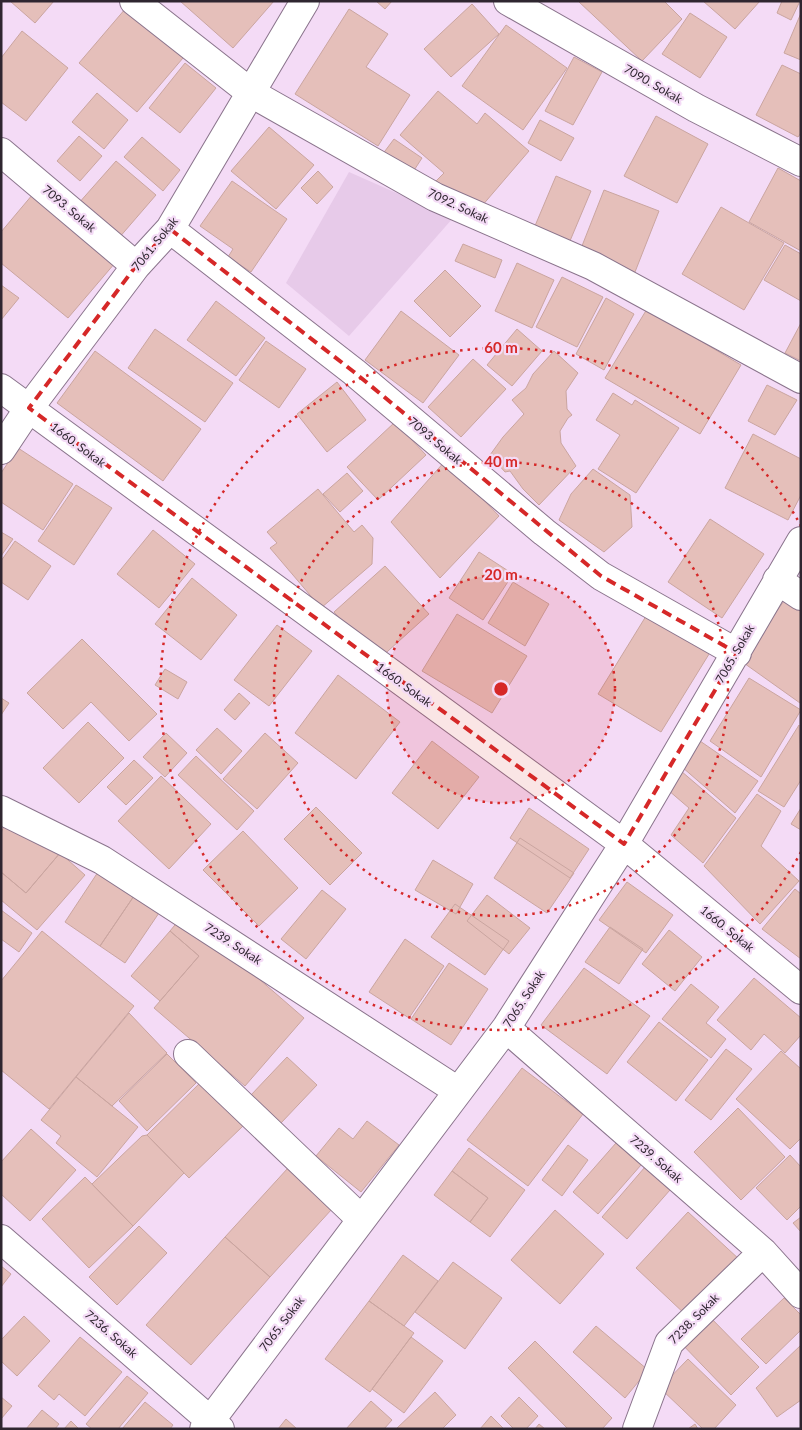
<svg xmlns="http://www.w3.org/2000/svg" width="802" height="1430" font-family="Lato,sans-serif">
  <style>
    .built { fill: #e7cae9 }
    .building { fill: #e5bfba; stroke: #caa5a0 }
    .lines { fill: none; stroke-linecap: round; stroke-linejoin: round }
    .minor-casing { stroke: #8a748c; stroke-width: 30 }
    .minor { stroke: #fff; stroke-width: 28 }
    .marked { fill: none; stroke: #d62828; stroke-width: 4; stroke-dasharray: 10 6; stroke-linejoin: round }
    .ring { fill: none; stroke: #d62828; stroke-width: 2.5; stroke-dasharray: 2.5 5 }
    .labels { text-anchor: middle; stroke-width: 4.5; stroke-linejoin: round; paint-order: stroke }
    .street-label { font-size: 12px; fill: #2f2630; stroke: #f4dbf6 }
    .centre { fill: #d62828; stroke: #f4dbf6; stroke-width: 2.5 }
    .ring-label { font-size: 15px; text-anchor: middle; font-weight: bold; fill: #d62828; stroke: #f4dbf6; stroke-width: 4.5; stroke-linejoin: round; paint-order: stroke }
  </style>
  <rect width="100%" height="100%" fill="#f4dbf6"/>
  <path class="built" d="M349,172L453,218L349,336L286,283Z"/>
  <path class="building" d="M10,1H54L35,23Z
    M180,1H274L233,48Z
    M376,1H392L385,9Z
    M578,1H664L682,19L642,61Z
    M703,1H760L735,29Z
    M782,1H800L791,20L777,13Z
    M472,4L499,34L451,77L424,49Z
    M126,8L183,58L137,112L79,63Z
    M349,9L388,34L366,67L410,95L378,146L295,94Z
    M690,13L727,37L700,78L662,54Z
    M801,13V60L784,53Z
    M506,25L567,68L523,130L462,86Z
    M22,31L68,68L26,121L1,102V58Z
    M574,57L602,72L573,125L545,111Z
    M185,63L216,88L180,133L149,108Z
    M782,65L801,74V133L798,137L756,115Z
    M438,91L477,124L485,113L529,151L475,214L436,181L444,173L400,135Z
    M97,93L128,120L104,149L72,122Z
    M656,116L708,144L677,203L624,176Z
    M540,120L574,138L561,161L528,143Z
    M269,127L314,165L276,209L231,171Z
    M79,136L102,156L80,181L57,161Z
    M142,137L180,170L163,191L124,157Z
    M394,139L422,158L411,175L382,155Z
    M116,161L156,195L118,239L78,204Z
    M778,168L801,181V251L749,222Z
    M318,171L333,187L317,204L301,188Z
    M556,176L591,191L567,248L532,233Z
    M232,181L287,219L251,272L228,257L233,249L200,226Z
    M604,190L659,211L635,272L580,251Z
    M33,194L115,263L68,318L1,263V232Z
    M721,207L784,243L744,310L682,274Z
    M463,244L502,260L495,278L455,261Z
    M785,245L801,254V301L764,280Z
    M517,263L554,280L532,328L495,311Z
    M445,270L481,306L450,337L414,301Z
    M562,277L603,297L577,347L536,327Z
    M1,285L19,298L1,320Z
    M606,298L634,314L604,370L576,354Z
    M216,301L265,338L236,376L187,340Z
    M647,309L741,365L700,434L605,378Z
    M401,311L459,355L423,403L365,360Z
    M801,323V361L785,353Z
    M155,329L233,383L205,422L128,368Z
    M517,329L542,351L512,386L487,365Z
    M266,341L306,369L279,408L239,380Z
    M95,351L201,429L163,481L57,403Z
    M554,351L578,373L566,391L567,409L572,415L568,418L560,431L561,443L576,466L539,505L523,489L510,471L505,472L490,455L503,437L524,414L512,400L526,388L533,374Z
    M473,359L506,389L461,437L428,407Z
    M337,382L366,420L327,452L297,414Z
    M767,385L797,400L775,435L748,421Z
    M613,393L632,405L635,400L679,428L636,493L598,469L620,435L596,420Z
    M395,422L426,455L378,500L347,467Z
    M753,434L801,459V495L788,520L725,488Z
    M18,448L73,484L43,530L1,502V473Z
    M446,460L499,516L440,578L391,522Z
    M593,469L630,495L632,527L604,552L559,520L571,494Z
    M347,473L363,491L340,512L323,494Z
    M76,485L112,508L74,565L38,541Z
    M318,489L354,532L362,525L373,538L372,564L321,608L270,548L277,543L267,532Z
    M710,519L764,554L722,618L668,582Z
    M153,530L195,564L159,608L117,574Z
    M1,532L13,539L1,556Z
    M15,541L51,566L28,600L1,582V561Z
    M479,552L513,574L483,620L449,598Z
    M385,566L429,614L378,660L334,612Z
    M192,578L237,615L201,660L155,624Z
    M513,582L549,604L525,646L488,623Z
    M789,594L801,603L800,703L741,661Z
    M651,608L714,646L661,732L598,694Z
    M457,614L527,656L492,713L422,671Z
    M277,625L312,651L269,706L234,680Z
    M82,639L157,714L129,741L91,702L63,729L27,693Z
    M165,669L187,682L178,699L155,685Z
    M338,675L400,722L356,779L295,733Z
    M749,678L801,710L761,777L710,741Z
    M239,693L250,703L235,720L224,710Z
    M1,698L9,703L1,715Z
    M88,722L124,758L79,803L43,768Z
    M799,725L801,780L784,807L758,791Z
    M217,728L242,751L221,774L196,750Z
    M166,733L187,753L165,777L143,757Z
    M265,733L298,763L257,809L223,779Z
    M432,741L479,777L438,829L392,793Z
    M700,741L758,781L735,813L682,767Z
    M196,756L254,811L237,830L178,775Z
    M134,760L153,778L126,805L107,787Z
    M681,771L736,818L703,863L671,835L689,808L668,790Z
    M161,776L211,824L169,869L118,821Z
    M757,794L781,811L761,846L799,881L760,924L704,866Z
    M316,807L362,853L330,885L284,839Z
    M529,808L589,849L570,878L510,838Z
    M801,808V830L791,824Z
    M4,826L60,853L26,893L1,872V833Z
    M243,831L298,888L259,926L203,870Z
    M520,838L574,873L547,913L494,878Z
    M60,853L85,875L37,930L1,900V872L26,893Z
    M433,860L473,884L456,914L415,890Z
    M100,869L136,893L100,946L65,922Z
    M627,882L673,915L646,953L599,920Z
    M795,889L801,894V959L762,929Z
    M322,890L346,909L306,959L281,939Z
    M136,893L161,910L125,963L100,946Z
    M487,895L530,928L509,954L467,921Z
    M455,904L509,941L485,975L431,937Z
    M1,910L32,933L19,952L1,939Z
    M184,914L304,1018L245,1086L154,1008L199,956L170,931Z
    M610,927L643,949L619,984L585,962Z
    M669,930L702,957L675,991L642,964Z
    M42,931L134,1006L49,1109L1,1070V981Z
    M170,931L199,956L160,1001L131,976Z
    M405,939L444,966L409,1018L369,992Z
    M449,963L488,989L451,1045L411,1019Z
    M584,968L650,1016L607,1074L541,1025Z
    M754,978L801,1018V1035L785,1053L764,1034L751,1050L717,1020Z
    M691,984L719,1007L706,1023L726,1039L711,1058L662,1019Z
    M129,1013L167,1053L112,1106L76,1077Z
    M659,1022L708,1060L676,1101L627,1062Z
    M726,1049L752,1069L711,1120L685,1100Z
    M781,1051L801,1069V1138L790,1149L736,1099Z
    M167,1054L196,1083L147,1131L119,1101Z
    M287,1057L317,1085L281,1123L251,1095Z
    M522,1068L583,1114L528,1186L467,1140Z
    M76,1077L138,1127L97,1177L56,1143L61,1136L41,1120Z
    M201,1082L243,1126L189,1178L147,1135Z
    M738,1108L785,1157L741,1200L694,1152Z
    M367,1121L399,1145L361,1192L316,1156L339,1128L353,1139Z
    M31,1129L76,1170L30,1221L1,1194V1162Z
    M147,1135L184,1173L133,1226L92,1184L142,1136Z
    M616,1143L641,1165L598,1214L573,1192Z
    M568,1145L588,1160L562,1196L542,1180Z
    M469,1148L525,1190L490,1237L470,1222L488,1198L452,1171Z
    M790,1155L801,1167V1206L787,1220L756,1188Z
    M645,1167L670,1190L627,1239L602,1217Z
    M288,1168L332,1209L270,1277L225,1237Z
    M452,1171L488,1198L470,1222L434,1195Z
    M85,1177L133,1226L89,1268L42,1219Z
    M555,1210L604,1254L560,1304L511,1260Z
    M688,1212L740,1260L687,1316L636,1268Z
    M801,1217V1232L793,1223Z
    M139,1226L167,1253L117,1305L89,1277Z
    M225,1237L270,1277L191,1365L146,1325Z
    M403,1255L438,1281L404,1326L369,1301Z
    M453,1262L502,1298L465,1349L415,1312Z
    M1,1266L11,1274L1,1287Z
    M784,1298L801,1315V1330L766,1364L741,1339Z
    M369,1301L414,1333L370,1392L325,1359Z
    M706,1313L759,1367L731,1395L678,1340Z
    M24,1316L50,1341L17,1376L1,1361V1340Z
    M596,1326L648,1370L625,1398L573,1352Z
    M80,1337L122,1372L85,1416L59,1394L54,1400L38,1386Z
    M411,1337L443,1361L404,1413L372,1389Z
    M535,1341L612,1418L602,1429H568L508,1368Z
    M801,1345V1400L777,1417L756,1388Z
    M688,1359L736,1405L714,1429H703L660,1388Z
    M127,1376L148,1393L118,1429H92L86,1424Z
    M435,1392L456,1415L442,1429H396Z
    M1,1397L12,1406L1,1419Z
    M519,1397L538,1416L526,1429H514L501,1416Z
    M371,1401L392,1420L384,1429H346Z
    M145,1402L173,1425L170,1429H122Z
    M42,1410L59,1424L55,1429H26Z
    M491,1416L504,1429H480Z
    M286,1419L297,1429H278Z
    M71,1421L79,1429H64Z
    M539,1424L545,1429H535Z
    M695,1424L698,1429H688Z"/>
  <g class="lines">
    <defs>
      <path id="minor" d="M134,1L251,93L435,197L593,266L801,379
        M508,1L696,108L801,162
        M1,152L136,266
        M170,229L354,372L544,532L601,576L737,653
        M1,388L624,844L801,990
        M1,450L29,408L136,266L170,229L305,1
        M777,580L801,596
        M1,810L102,860L458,1091
        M506,1028L763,1252L801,1294
        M188,1054L361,1219
        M1,1239L220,1429
        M204,1429L506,1028L624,844L801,541
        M637,1429L669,1343L763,1252"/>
    </defs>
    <use href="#minor" class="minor-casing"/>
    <use href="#minor" class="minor"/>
  </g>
  <path class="marked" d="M170,229L354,372L601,576L737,653L624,844L29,408L136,266Z"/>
  <circle cx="501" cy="689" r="114" fill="#d62828" fill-opacity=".12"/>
  <g class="ring">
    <circle cx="501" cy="689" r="114"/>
    <circle cx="501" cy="689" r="227"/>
    <path d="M801 852A341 341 0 1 1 801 526"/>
  </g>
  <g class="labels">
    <g class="street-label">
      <text transform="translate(653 84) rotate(30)" y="4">7090. Sokak</text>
      <text transform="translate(458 206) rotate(25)" y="4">7092. Sokak</text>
      <text transform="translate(69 209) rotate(40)" y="4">7093. Sokak</text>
      <text transform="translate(155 244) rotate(-51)" y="4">7061. Sokak</text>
      <text transform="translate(435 441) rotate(40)" y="4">7093. Sokak</text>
      <text transform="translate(78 445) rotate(37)" y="4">1660. Sokak</text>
      <text transform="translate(735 654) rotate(-60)" y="4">7065. Sokak</text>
      <text transform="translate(404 685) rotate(36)" y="4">1660. Sokak</text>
      <text transform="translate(727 929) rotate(39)" y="4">1660. Sokak</text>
      <text transform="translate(233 944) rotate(33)" y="4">7239. Sokak</text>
      <text transform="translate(524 999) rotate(-57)" y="4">7065. Sokak</text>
      <text transform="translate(656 1159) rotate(41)" y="4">7239. Sokak</text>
      <text transform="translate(694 1319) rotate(-45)" y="4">7238. Sokak</text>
      <text transform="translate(282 1324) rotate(-53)" y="4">7065. Sokak</text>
      <text transform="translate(111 1334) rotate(41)" y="4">7236. Sokak</text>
    </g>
  </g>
  <circle cx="501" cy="689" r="8" class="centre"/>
  <g class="ring-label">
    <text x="501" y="353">60 m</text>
    <text x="501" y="467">40 m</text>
    <text x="501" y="580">20 m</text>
  </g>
  <rect width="802" height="1430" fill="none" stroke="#2f2630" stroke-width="5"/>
</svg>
